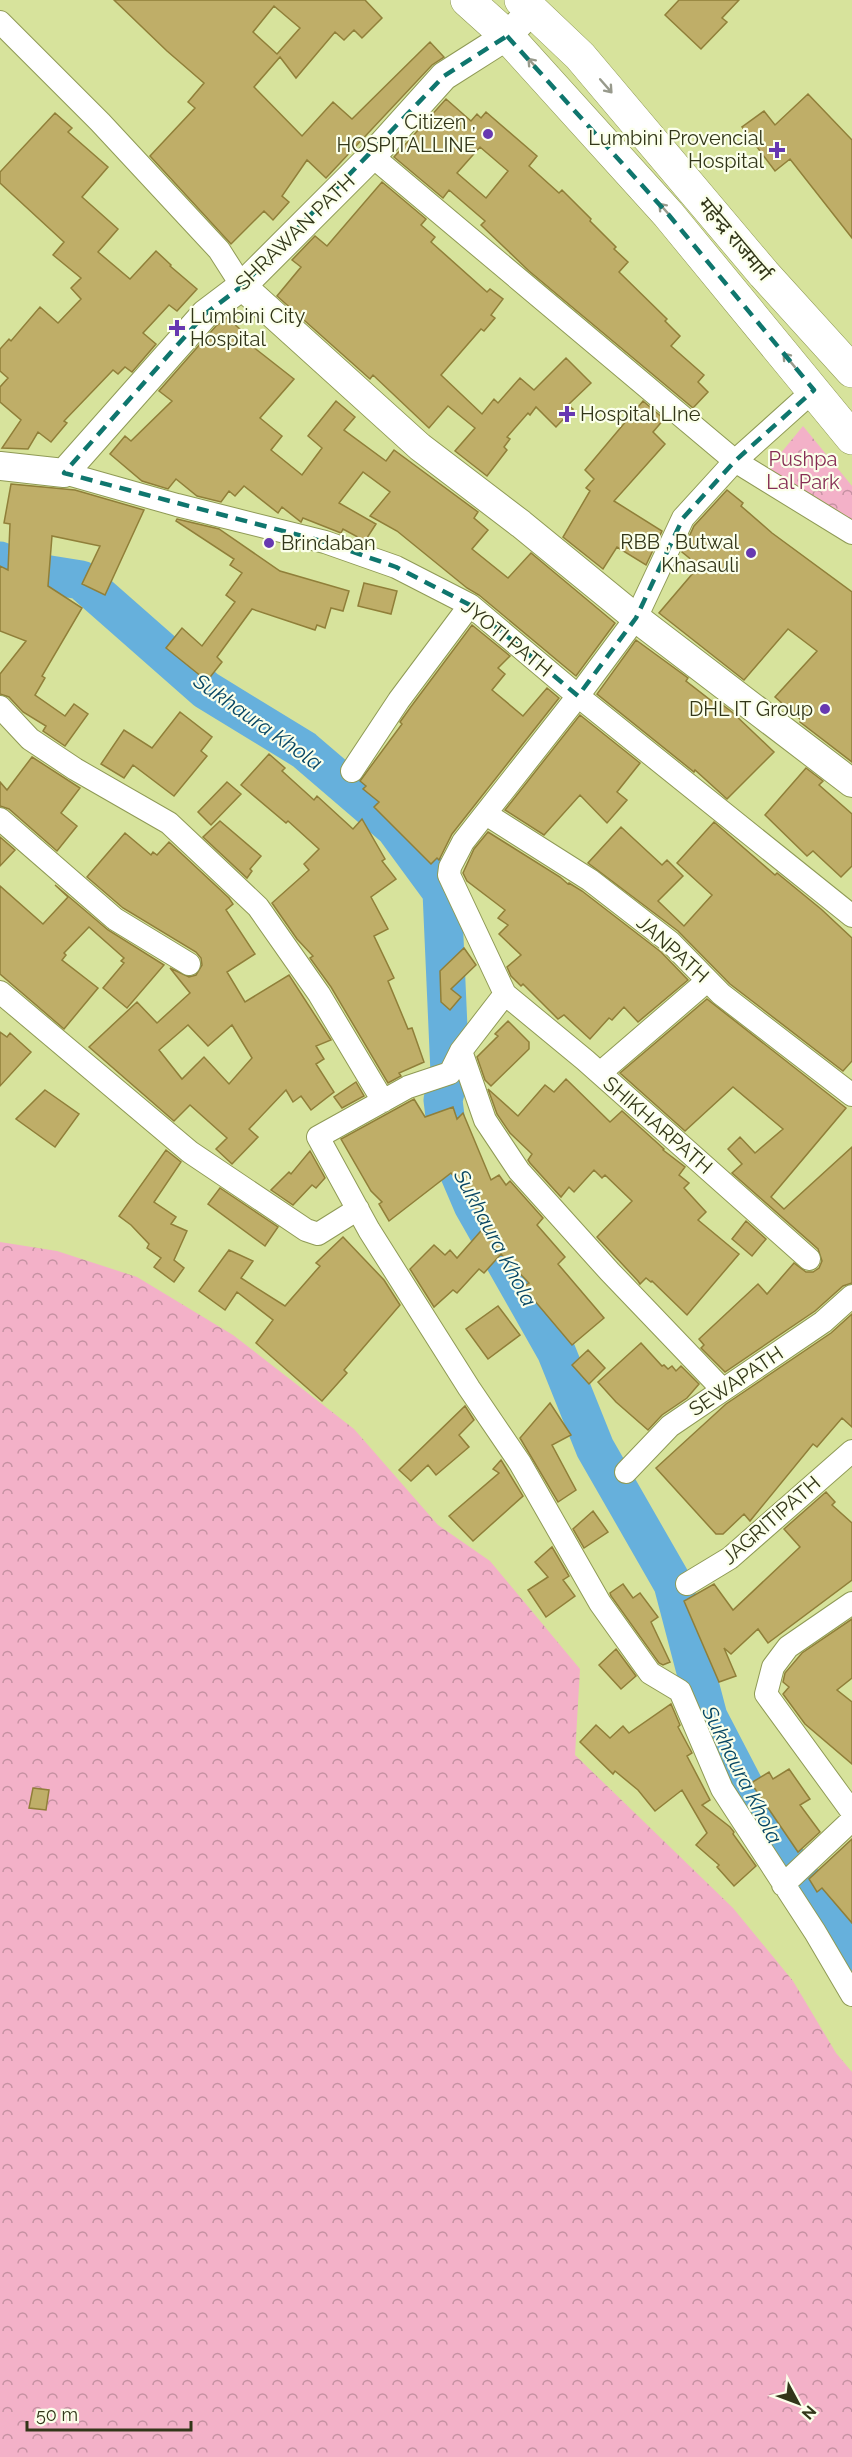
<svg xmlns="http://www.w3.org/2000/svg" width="852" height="2457" font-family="Raleway,'Noto Sans Devanagari',sans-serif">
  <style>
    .forest { fill: url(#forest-crowns) }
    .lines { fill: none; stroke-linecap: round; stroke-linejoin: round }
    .river { stroke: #66b0dc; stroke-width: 39 }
    .building { fill: #bfae68; stroke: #907f39; stroke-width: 1.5; fill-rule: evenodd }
    .minor-casing { stroke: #8f9a55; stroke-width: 24 }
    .tertiary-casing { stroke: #8f9a55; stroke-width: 30 }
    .trunk-casing { stroke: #8f9a55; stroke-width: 34 }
    .minor { stroke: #fff; stroke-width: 22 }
    .tertiary { stroke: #fff; stroke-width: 28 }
    .trunk { stroke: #fff; stroke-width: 33 }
    .oneway { stroke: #989a8c }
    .marked { fill: none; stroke: #0f766e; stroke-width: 4.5; stroke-dasharray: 12 8; stroke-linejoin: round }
    .poi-dot { fill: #6739b1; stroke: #fbffea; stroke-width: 2 }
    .labels { text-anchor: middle; stroke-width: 4.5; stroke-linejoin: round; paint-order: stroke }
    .poi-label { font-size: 20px; fill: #323619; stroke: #fbffea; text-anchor: end }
    .street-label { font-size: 20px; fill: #323619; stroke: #fbffea }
    .park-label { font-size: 20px; fill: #862d54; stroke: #fbffea }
    .water-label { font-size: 21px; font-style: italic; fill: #074663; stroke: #fbffea }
  </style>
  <defs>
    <pattern id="forest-crowns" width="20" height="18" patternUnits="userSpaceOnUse" patternTransform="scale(1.5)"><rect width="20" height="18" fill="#f3b1c8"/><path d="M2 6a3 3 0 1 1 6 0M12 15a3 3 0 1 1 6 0" fill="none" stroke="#c591a2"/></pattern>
  </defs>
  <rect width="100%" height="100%" fill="#d7e39c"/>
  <path class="forest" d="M803,426L852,486V537L762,476Z
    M0,1242L57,1251L137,1277L233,1335L354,1429L438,1525L490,1561L580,1669L575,1755L733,1908L793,1981L836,2053L852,2072V2457H0Z"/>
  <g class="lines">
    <path class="river" d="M0,561L25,571L81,580L206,690L304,750L395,828L442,892L450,1073L443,1100L449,1149L473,1205L556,1351L595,1448L673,1584L708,1717L772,1840L825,1912L852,1965"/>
  </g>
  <path class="building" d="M114,0H365L382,18L362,38L354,30L344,40L335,32L296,78L280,57L254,87L302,136L333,102L352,119L430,42L444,57L432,65L326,178L307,160L282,196L289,202L273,220L264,211L231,244L150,156L195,108L188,102L204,83L167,51ZM274,6L300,28L277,54L253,32Z
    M679,0H739L722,18L727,22L701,49L665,15Z
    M808,94L852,140V238L790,159L775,171L742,127L764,111L775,125Z
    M446,99L471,121L477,114L481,118L486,112L537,156L529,166L559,193L562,190L591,219L590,221L616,247L614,249L628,262L619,272L667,319L665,321L680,336L671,346L704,375L698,382L708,392L693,408L529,271L481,225L485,221L449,190L443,198L394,157ZM480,147L508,171L486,198L457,173Z
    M55,113L72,128L68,132L108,167L82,197L118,229L98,252L130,279L156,251L171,265L170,266L197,289L177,311L169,305L143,333L156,344L132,372L125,367L118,374L113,370L64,421L67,423L51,442L38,432L28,449L2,448L21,420L0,402V387L8,378L0,371V349L9,339L11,341L40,307L58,323L81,299L71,288L81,278L53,255L64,242L0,183V172Z
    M382,182L426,219L421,225L435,237L431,242L487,292L490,289L503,299L491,315L495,318L484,331L481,329L441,375L482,414L494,399L498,403L520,378L534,390L566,358L591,383L568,405L573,409L556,427L536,407L530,415L528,413L507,437L510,439L504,447L507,450L487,476L455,451L475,428L448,406L429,428L373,375L370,379L277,296L301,267L292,260L315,236L327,246Z
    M227,318L247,335L243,339L294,379L260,418L282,436L271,450L302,475L322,448L308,436L336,401L355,417L344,430L386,461L394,450L478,512L474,518L488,530L472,549L508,578L531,553L615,623L576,676L479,595L467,588L397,531L370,516L390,492L363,472L339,503L376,524L365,541L343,529L341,533L303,518L301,522L282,507L278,513L244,486L235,496L229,491L221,502L197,496L176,479L168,489L142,481L110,454L125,436L131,441L172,401L159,391L216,326Z
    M643,401L664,419L653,432L665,444L614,501L662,531L646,565L617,547L603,569L563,537L590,491L586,488L594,479L585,470Z
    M11,484L75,490L144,510L105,595L82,584L100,546L52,536L48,586L82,608L42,676L45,678L35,695L65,716L74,704L88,714L65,746L43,731L46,726L23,712L9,697L0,694V674L26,641L0,631V566L8,570L10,524L4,523Z
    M727,490L743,503L741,506L772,533L852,592V762L800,722L801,720L775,697L817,651L788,629L744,680L659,613L699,566L682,552L694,526Z
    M177,519L219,529L280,571L349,591L343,611L331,608L325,628L317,625L315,630L252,609L217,657L222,662L207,681L166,648L182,628L202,646L235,602L226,595L242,573L230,565L234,559L176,521Z
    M364,583L397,591L391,614L358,606Z
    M472,625L510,656L498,668L505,674L492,690L523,716L547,688L559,698L452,834L439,860L437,858L431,864L374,807L379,802L363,789L366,786L360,781L402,724L400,722L410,708Z
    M636,640L688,678L686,681L713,702L716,700L732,712L774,752L727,799L695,770L694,772L597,694Z
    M180,712L212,737L201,751L207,756L174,796L133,765L124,778L101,764L124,730L152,748Z
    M580,715L640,763L617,792L627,800L607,823L580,795L544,835L505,810Z
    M269,754L285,768L282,771L314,800L317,796L353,829L362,819L385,859L382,861L396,879L371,897L388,929L374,936L394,978L388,981L408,1029L412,1028L424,1062L399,1073L401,1076L388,1083L331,987L310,958L313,956L297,939L272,903L309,870L304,864L319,849L288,821L286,823L241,785Z
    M32,757L80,788L61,813L77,826L57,851L9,809L0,806V782L7,790Z
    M806,768L823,781L819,785L852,814V866L841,877L813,851L807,856L765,815Z
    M227,782L241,794L211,825L198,812Z
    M220,821L261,856L250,869L252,871L247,878L203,837Z
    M714,822L775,875L777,873L821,909L852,938V1061L843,1071L730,984L678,931L588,863L621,827L662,865L667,860L683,876L658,901L684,926L712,895L677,863Z
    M488,832L560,877L568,884L569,883L582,891L661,952L688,980L638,1022L624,1007L612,1020L609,1018L590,1039L564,1015L558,1019L523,984L521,986L511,976L507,967L521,955L499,934L508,925L498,918L505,910L467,881L463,873L474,849Z
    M125,833L151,855L153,852L157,855L169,842L229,898L233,904L226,910L255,954L227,972L245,1002L289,975L331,1040L316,1046L324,1059L316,1064L334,1092L311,1110L301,1096L293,1102L286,1090L249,1129L258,1137L232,1164L216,1149L227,1138L190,1105L174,1121L89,1047L137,1002L157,1023L190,993L170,968L189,977L196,975L202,965L201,958L196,952L123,908L87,877ZM188,1025L208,1046L232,1025L252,1058L229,1084L204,1057L182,1079L159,1050Z
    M0,837L15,850L0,866Z
    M55,885L108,930L164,965L127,1008L103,988L124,963L121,961L124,958L89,927L64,953L66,955L62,960L98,988L64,1029L0,974V886L43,924L68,897Z
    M464,948L476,965L451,989L461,997L450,1010L441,1002L440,971Z
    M707,999L846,1108L771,1197L784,1209L852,1147V1283L843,1286L815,1311L725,1372L701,1348L704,1345L699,1339L758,1284L767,1294L794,1263L806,1272H813L819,1268L822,1261L818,1249L732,1173L742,1164L728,1149L740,1137L755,1153L783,1129L733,1087L685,1131L620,1073Z
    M508,1021L529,1042V1049L491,1086L485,1080L477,1057L498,1036L495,1034Z
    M0,1032L7,1037L10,1033L31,1052L0,1086Z
    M566,1079L610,1122L622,1111L664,1149L663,1150L685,1167L679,1175L689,1183L684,1188L706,1212L698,1220L739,1254L687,1315L652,1281L651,1282L646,1278L640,1284L638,1281L597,1237L632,1201L605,1175L602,1178L594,1170L574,1192L569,1187L561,1197L530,1163L528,1160L532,1154L510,1133L497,1114L488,1089L518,1116L545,1085L554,1092Z
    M356,1082L364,1096L342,1108L334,1097Z
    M45,1090L79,1114L55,1147L16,1119Z
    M414,1099L425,1117L453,1107L457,1119L463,1113L491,1180L499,1175L506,1185L510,1181L543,1218L537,1225L565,1257L558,1264L604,1318L572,1345L523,1287L529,1283L501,1254L484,1273L479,1269L457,1293L453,1290L434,1307L410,1269L434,1245L445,1255L450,1250L457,1258L487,1224L472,1204L475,1201L451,1173L389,1221L379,1204L382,1202L371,1191L341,1139Z
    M166,1150L181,1162L154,1202L176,1217L171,1224L187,1231L174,1260L184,1268L174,1282L154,1267L161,1258L147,1248L149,1244L131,1225L119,1216Z
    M310,1151L325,1178L316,1188L312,1185L293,1205L271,1190L289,1172L291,1174Z
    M220,1188L278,1227L265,1246L208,1204Z
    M746,1221L766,1239L752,1256L732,1239Z
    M343,1237L384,1280L400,1305L344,1370L347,1373L322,1401L256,1343L273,1320L237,1292L225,1310L199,1291L229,1250L253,1261L241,1278L285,1306L320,1266L316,1263Z
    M498,1306L520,1335L488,1359L466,1329Z
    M852,1314V1427L842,1418L817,1447L813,1444L750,1521L744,1514L723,1534H716L656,1468L726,1404L831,1333Z
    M641,1343L662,1366L664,1365L668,1369L672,1366L676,1371L681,1366L699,1384L687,1398L662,1415L648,1430L616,1402L598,1382Z
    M588,1350L605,1368L589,1384L572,1365Z
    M550,1403L571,1435L552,1445L576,1490L558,1502L520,1438Z
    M465,1406L474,1420L459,1435L469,1447L436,1475L428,1465L411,1481L399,1470Z
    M501,1460L523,1496L473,1541L449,1516L499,1473L493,1469Z
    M826,1492L835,1502L832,1505L852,1523V1580L768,1643L758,1629L731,1654L724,1648L736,1676L719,1682L684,1601L714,1584L733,1610L800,1547L784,1529Z
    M593,1511L608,1532L584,1548L573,1529Z
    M552,1547L569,1576L563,1580L575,1596L546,1617L528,1590L548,1577L535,1562Z
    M623,1584L633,1598L640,1593L658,1617L651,1622L670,1662L663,1665L659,1663L611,1596L610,1593Z
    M852,1619V1678L837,1690L852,1702V1764L805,1724L783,1694L789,1687L783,1682L785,1673L802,1653Z
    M616,1649L636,1676L621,1689L599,1665Z
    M671,1704L680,1725L678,1727L692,1753L687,1756L710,1800L702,1805L730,1827L734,1832L733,1834L756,1866L734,1886L717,1867L719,1865L696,1845L707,1833L682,1790L655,1811L638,1790L615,1771L613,1774L580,1742L596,1725L610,1738L623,1726L629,1733Z
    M789,1769L810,1799L800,1805L820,1832L798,1852L751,1783L769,1772L773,1779Z
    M33,1788L49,1790L46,1810L29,1808Z
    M852,1839V1923L822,1888L817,1892L809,1879Z"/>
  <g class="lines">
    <defs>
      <path id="minor" d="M0,22L100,122L219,250L242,286
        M372,156L735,461L852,533
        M814,390L735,461L683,518L636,618L578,696L463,842L450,867L449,875L505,994L461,1051L450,1073L408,1087L318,1137L369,1230L469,1388L520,1463L600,1603L650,1673L680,1691L722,1789L815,1932L852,1995
        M64,473L177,505L325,542L396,567L470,605L578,696L852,916
        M0,707L30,739L75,769L169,823L258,907L319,994L383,1101
        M352,771L399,700L470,605
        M486,814L590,880L670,942L721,994L852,1095
        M0,819L115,919L189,964
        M0,992L190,1152L306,1230L318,1234L358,1209
        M505,994L585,1060L809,1259
        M461,1051L485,1120L519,1171L610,1272L723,1390
        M600,1073L707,981
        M626,1472L670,1426L823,1322L852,1296
        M687,1584L730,1558L852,1451
        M852,1603L788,1647L773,1667L766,1694L852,1812
        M783,1885L852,1820"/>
      <path id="tertiary" d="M242,286L420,447L521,524L636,618L852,783
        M0,466L64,473L205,314L242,286L372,156L444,76L507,36L532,10"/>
      <path id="trunk" d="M467,0L507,36L668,214L852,438
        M521,0L580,56L764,274L852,371"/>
    </defs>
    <use href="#minor" class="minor-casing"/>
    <use href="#tertiary" class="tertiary-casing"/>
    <use href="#trunk" class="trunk-casing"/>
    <use href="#minor" class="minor"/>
    <use href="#tertiary" class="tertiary"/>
    <use href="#trunk" class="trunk"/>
  </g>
  <defs><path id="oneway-shaft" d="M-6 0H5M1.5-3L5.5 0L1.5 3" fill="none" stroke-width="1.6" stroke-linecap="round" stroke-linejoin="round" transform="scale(1.5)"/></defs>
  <g class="oneway">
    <use href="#oneway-shaft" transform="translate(534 65) rotate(-132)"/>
    <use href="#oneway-shaft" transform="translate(606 86) rotate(49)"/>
    <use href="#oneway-shaft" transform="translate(665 210) rotate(-132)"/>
    <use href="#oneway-shaft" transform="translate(789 360) rotate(-130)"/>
  </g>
  <path class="marked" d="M507,36L668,214L814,390L735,461L683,518L636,618L578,696L470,605L396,567L325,542L64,473L205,314L242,286L444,76Z"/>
  <g class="poi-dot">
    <circle cx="488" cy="134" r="6"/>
    <path d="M774 141h6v6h6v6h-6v6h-6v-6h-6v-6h6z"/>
    <path d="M174 319h6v6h6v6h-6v6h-6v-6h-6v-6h6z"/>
    <path d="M564 405h6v6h6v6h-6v6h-6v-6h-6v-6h6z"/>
    <circle cx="269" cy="543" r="6"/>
    <circle cx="751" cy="553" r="6"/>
    <circle cx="825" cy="709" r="6"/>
  </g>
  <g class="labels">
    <g class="poi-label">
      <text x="476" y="129">Citizen ,<tspan x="476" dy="23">HOSPITALLINE</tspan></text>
      <text x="764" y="145">Lumbini Provencial<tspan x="764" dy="23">Hospital</tspan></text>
      <text x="190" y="323" text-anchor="start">Lumbini City<tspan x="190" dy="23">Hospital</tspan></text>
      <text x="580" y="421" text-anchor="start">Hospital LIne</text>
      <text x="739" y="549">RBB , Butwal<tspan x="739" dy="23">Khasauli</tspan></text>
      <text x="281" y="550" text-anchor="start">Brindaban</text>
      <text x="813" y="716">DHL IT Group</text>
    </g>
    <g class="street-label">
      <text transform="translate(295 232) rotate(-44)" y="7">SHRAWAN PATH</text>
      <text transform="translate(735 239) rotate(50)" y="7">महेन्द्र राजमार्ग</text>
      <text transform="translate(507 638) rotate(39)" y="7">JYOTI PATH</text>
      <text transform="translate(673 949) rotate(42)" y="7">JANPATH</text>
      <text transform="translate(658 1125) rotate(41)" y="7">SHIKHARPATH</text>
      <text transform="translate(736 1381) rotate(-34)" y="7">SEWAPATH</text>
      <text transform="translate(771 1520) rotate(-41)" y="7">JAGRITIPATH</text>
    </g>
    <g class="park-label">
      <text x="803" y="466">Pushpa<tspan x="803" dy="23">Lal Park</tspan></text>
    </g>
    <g class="water-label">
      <text transform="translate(258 722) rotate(35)" y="7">Sukhaura Khola</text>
      <text transform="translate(495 1238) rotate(62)" y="7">Sukhaura Khola</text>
      <text transform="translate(742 1775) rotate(63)" y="7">Sukhaura Khola</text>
    </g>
  </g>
  <g transform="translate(798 2403) rotate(131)" stroke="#fbffea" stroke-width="4.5" paint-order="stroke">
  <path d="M0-4.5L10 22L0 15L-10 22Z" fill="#323619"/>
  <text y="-9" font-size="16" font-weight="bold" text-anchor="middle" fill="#323619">N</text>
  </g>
  <path d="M27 2421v9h164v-9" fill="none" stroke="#323619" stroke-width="3"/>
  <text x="36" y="2421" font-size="18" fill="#323619" stroke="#fbffea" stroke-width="4.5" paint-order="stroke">50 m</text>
</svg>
